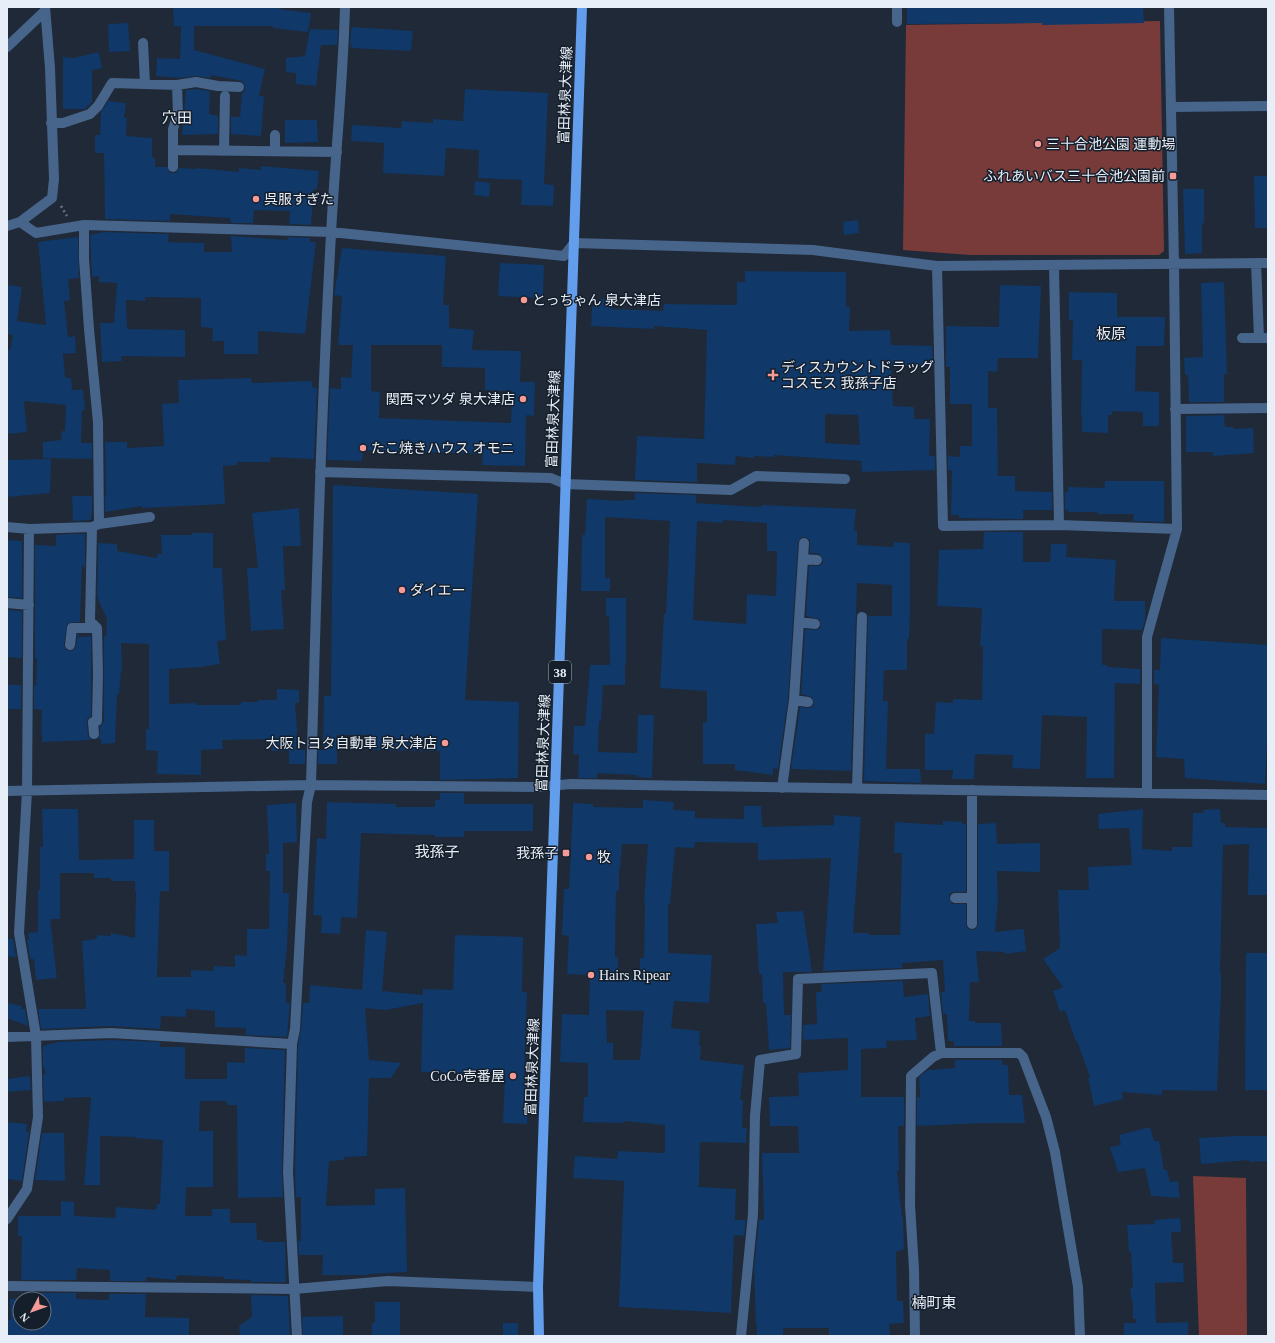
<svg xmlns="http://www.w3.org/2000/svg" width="1275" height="1343" font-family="'Times New Roman','Noto Sans JP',serif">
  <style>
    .green { fill: #783b39 }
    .building { fill: #103868; fill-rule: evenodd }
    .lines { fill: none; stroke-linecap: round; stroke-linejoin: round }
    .path { stroke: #6d7682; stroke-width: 2.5; stroke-dasharray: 2 3; stroke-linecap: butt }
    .minor { stroke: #47648a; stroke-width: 10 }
    .major { stroke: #629eec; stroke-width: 10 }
    .poi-dot { fill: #f59b97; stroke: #151f2c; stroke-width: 1.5 }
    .labels { text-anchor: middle; stroke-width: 3; stroke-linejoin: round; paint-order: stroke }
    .shield { fill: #151f2c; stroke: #a8b0ba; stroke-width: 1 }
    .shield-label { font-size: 13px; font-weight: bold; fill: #e7eef7 }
    .street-label { font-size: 14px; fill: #e7eef7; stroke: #151f2c }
    .poi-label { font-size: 14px; fill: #e7eef7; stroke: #151f2c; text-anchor: start }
    .neighbourhood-label { font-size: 15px; fill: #e7eef7; stroke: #151f2c }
  </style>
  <rect width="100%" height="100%" fill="#1f2937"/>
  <path class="green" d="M1160,21L1164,251L1159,255H970L903,250L906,25Z
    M1193,1176L1246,1178L1247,1336H1199Z"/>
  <path class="building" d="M173,7H281L279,9L311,13L308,32L273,28L274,26H194V50L265,69L259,96H264L261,136L231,134V117H240L242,93L245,90V87L242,81L211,75V78L197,76L181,78L156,76L157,58L180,59L181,26H174Z
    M907,7H1143L1144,23L1042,25V23L907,24Z
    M128,23L130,51L109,52L108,24Z
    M352,27L413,31L411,51L351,48L352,45H350L351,30H352Z
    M310,29L338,30L337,45H321L316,86L296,84V73L286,72V58L305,56Z
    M99,52L102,68L92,70V102L85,109H63V57L73,58Z
    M196,89L210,91L209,114L218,116V134L182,135L186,90Z
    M465,89L548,93L544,184L554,185L553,206L521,205L522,180L478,178L479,150L446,148L444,176L383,173L384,143L351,141L352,125L401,128L402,121L433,123V119L463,121Z
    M108,101L126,103L124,118H127L126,136L152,138V158H155V167H167L170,173H176L179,168L197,169V168L239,172V168L261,170V166L319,171L317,189H314L311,225L289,224L290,211L254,210L253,223H231L230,218L170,214V221L105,219L104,153H95V135H100L101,112Z
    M285,120H317L318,142L285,143Z
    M1254,176H1268V228H1255Z
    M475,181L490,183L489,197L474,195Z
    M1183,189H1204V223H1202V253L1185,254Z
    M858,220L859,233L844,235L843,222Z
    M104,232L169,234L168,242L204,243V252H232L231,236L287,240L288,237L310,238V242H316L305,334L258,331V354H224V341H212L213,328L201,327V298L145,297V301L126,300L127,329L185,330V357L121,356L122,361L102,362L100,323H114L117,283L99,282V276L92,277L90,235Z
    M78,237L79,278L68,279L70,300L64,301L68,337L75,336L76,353L63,354L65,377L71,378L72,390H83L85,410H82L81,443H92V459L43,458V442L61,440L62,431H65L66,405L24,401L27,432L7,434V350H10L13,335L7,334V285L22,287L17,321L46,325L38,242Z
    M342,248L446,256L443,305H449V328L474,330L472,350L521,351L520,382H535L534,416L526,415L525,466L482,465L483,454L363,450L362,461L327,460L330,388L341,389V377L351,378L353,345H338L342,296L334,295ZM371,345H442V367L485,368V390L512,391L511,423L379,418L380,392L371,391Z
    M500,263L544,265L543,298L498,296Z
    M745,271L846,272V307H850L849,331L890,330L891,345L932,346L933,366H891L893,406L914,407V419H930L929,456H935V470L862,472L861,461L774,455V457L754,456V458L736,456L735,465L697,463V482L635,480L637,436L704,439L707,330L654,326V329L591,326L592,306L599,307V299H612V309L663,311L664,304L737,305V282H745ZM825,414L858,415L860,445L825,443Z
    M1224,282L1227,374H1224V402H1189L1188,375H1185L1184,358L1203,357L1201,283Z
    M1000,285L1041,286L1038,358H998L997,372L988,371V408H997L998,476H1015V491L1052,492V510H1023V519L959,518V515H951L952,470H948V456L960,457V446H972V404H950V367H946V326L999,327Z
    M1069,292L1117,293V317H1165L1164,346H1136L1135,391L1159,392V426H1143V412L1112,411V415H1108V433L1082,432V415H1081L1082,360H1072L1073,320H1069Z
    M251,378L252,383L312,381V387L317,388L314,459L270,457V462H237V465L223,466L225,504L142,508V506L105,512V496H106L105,442H127V448L164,446L162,404L179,403L178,380Z
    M1224,415L1225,427H1233V429L1253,428L1254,453L1213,456V452H1186V416Z
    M51,459L50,493L7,497V460Z
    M1105,481H1164V522L1133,521L1134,514H1097V512H1068V510H1065V492H1068V487L1105,488Z
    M333,485L478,494L465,700L519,702L518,778L440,780V751L373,750L372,735H337V764H318V750H323L324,696H331Z
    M635,493L696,495V503L742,506L761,507L762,505L856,509L854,531H857V545L894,547V542L910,543V614L909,639H907V670H884L883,701H888L886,769H920L921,783L864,781L868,616H892V585L857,583L851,771L791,769L800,707L810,708L813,706L814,703L812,697L801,694L805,629L817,630L820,628L821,624L819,619L806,616L809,566H819L823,563V560L820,554L810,553V540L805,537H801L798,543L788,699L778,769L773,768V775L735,770V764H703V722L707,723V691L660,688L664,614H666L670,521L605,517V578H610V591H581L582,535H585L587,499L623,501V500H635ZM723,520L767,523V551H777L776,596L747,594L746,624L693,620L697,521L723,523Z
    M72,496H92V514H91V520L73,521Z
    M299,508L301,546H283L285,590H281L284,629L251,631L247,568H258L252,513Z
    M984,532H1023V562H1050L1051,544H1067L1066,557L1116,560L1114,601H1145V621L1142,630L1102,629V665H1107V667L1140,669V684L1115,683L1114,778H1086L1087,717L1042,715L1040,769L1012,768L1013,755L975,754L974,779H952L953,770H925V734H934L936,702L953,703V699L982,700L983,646H980L982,608L937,606L939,550L983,549Z
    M192,533H213V568H222L226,640L217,641L220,664L201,667L169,669V704L196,703V705H241V702H258V700H277V689L299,690V703H295L297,729L296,749L305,750V764H289V751H271L272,739L222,740L223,749L201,750V775L157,774L158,751L146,750V729H149V644L121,643L122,671H121L119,694H117L115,743L101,744V739H98L100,734V727L104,721V636H106L107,619L97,597L98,543L117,544V551L157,558V554H162L161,535H192Z
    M69,534H85V569L82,564L80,622H72L67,624L64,645L66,650L72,651L76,646L78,634H79V637L91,636V716L87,719V723L88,735L91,740L42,742V734H41L42,710L34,709V686H36L37,658H35V545L56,546V535Z
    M7,540L22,541V598L7,597Z
    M606,598H626V664H625V685H603L601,721H599L598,752L637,753L638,715H654L652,778L637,777V775L597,773V778H578L579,755L573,754L574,726H585L590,665H610L609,616H606Z
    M7,610L22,611V658L7,657Z
    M1161,638L1268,645V717L1265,784L1185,778L1184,759L1156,757L1159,685L1154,684V670H1160Z
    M7,685H21V709H7Z
    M440,793H464V804H533V831H464V837H435V835L361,833L357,918L341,917L340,934L321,933L322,916L313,915L317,838L326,839L327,802L396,804V807H435V800H440Z
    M643,800L674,802L673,810L695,811V818L744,819V806H761L762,827L834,825V815L861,817L853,933H869V935H900L902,853H894L895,822L943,825V821L962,822V824H966V892H952L949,895V898L952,904H966V924L967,928L972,930L976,929L978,924V824L996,823L997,844L1040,843V872L997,871L998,900L995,932L1024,929L1026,951L1005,954V952L976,951L979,982H970L969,1021H975V1023H1001L1002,1046H954V1041H948L947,1014H943L941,992H945L943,960L902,963V968L823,971L831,858L758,860V843L695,842L694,848L675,847L670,904H668V953L712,955L709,1003L674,1001L671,1028L700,1031L699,1046H701L700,1060L744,1065L740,1099L743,1100L742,1128H747L746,1143L700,1142L699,1187L736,1189L735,1220H746L744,1236L734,1235L731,1313L619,1307L624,1181L573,1178L575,1156L617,1159L618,1151L665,1153V1125L624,1121V1123L583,1122L584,1097H588V1063L560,1062L562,1014L589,1015L590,975L567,974L569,936L562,935L564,889H569L573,803L593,804V807L643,808ZM622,844H648L644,902L645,903L644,958H640L639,979L618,978V957H615L616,891H619V868H620ZM606,1010L644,1011L640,1060H613V1043H607Z
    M296,803L297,842L283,843V893H289L287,948L283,983H286V1003H290L287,1037L246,1035V1028L215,1027V1011L186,1009V1017L161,1016L160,1029L111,1026L41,1029L38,1009H86L82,941L96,939L98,935L111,936V933L135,938L136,891H135V881H111V878H94V873H60V919H50L57,978L36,980L34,959H30L27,939H29L28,933L38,932V890H40V847H43L42,809H78L79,860L134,859V820H154V851H169V891H160L157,977H191V970L214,971V966L235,967V955L247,956V929H269L270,871H266V854H269L267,805Z
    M1143,809L1142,849L1172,851V847H1192L1193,813H1204L1203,810L1220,809L1221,823H1225V827L1268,828V895H1248L1249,844L1223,845L1220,973H1221V992L1217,1091L1162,1090V1095L1122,1092L1123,1099L1094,1106L1088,1078L1090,1077L1077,1041L1076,1042L1065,1010L1060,1012L1053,991L1063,987L1043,959L1060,948L1058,890H1089L1088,867L1132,865L1129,828L1099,829L1098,814Z
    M803,911L812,972H783L784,1015H791L790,1048L769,1050L766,1003H763L762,974H759L756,924L778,923L776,912Z
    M366,930L387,932L382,991L423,995V989L453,990L455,935L523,937L522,992H527L524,1087H530L527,1124L503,1123L505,1075L421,1072L423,1003L385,1010L365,1008L369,1060L401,1063L391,1078H369L367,1156L345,1157L343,1160L329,1161L326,1206L375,1205V1189L405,1188L407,1272L368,1274V1275H322L323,1255H299L298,1241H301V1197H296L295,1172L298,1045L301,1029L303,1003H309L310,985L362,990Z
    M7,939H13L16,957L7,956Z
    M1246,953H1268V1090H1245Z
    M903,981L904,997L928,994L930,1016L915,1018L917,1040L886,1041L887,1048L861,1049V1097H904V1126H898L899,1171H897L902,1217H903L904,1249L896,1252L897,1301H903L904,1323L889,1324L890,1336H829V1328H783V1336H757V1325H756L754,1269L759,1220L764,1219L762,1153H799L798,1126H770L769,1097L799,1096L798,1073L848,1070V1038L803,1040V1025L817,1024L816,992H821L822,984Z
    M7,1003L22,1006L21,1009H25L28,1026L7,1018Z
    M111,1040L160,1042V1047H185V1079H227V1062L245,1063V1048L285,1050L282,1172L283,1197L238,1198L237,1105H227V1101H200L199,1131H213V1187H186L185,1216H212V1209H230V1223H256L257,1240H263V1242H285L286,1282H251L250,1280L224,1279V1277L177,1275L176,1280L146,1277V1281H110V1270L77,1268L76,1280H21L22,1236H18V1216H61V1201L74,1202V1216L115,1218L116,1207L156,1210L157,1204H160L163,1140L135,1138L136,1137L100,1136V1185H84L91,1097L64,1098V1101L44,1102L43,1075L46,1074L43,1065V1046L58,1042Z
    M955,1060H1002V1065H1008L1009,1095H1022L1025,1123H985L917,1126V1097H920L919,1077L928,1070L955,1068Z
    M30,1076L31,1090L7,1092V1079Z
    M7,1122L27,1124L26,1132H29L22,1181L7,1179Z
    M1150,1127L1154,1141H1159L1164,1170H1167L1170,1182L1178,1181L1180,1198L1151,1196L1145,1168L1118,1172L1110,1147L1121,1145L1119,1135Z
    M42,1133H64L65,1181L35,1180Z
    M1237,1136H1268V1161L1249,1162V1160L1201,1164L1199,1138Z
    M1180,1218L1181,1232H1171L1173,1263H1183L1184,1282L1155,1283L1156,1323L1188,1322V1336L1124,1335V1323H1136V1319H1133V1302H1132L1130,1288H1133L1131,1252H1129L1127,1225L1155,1224L1154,1220Z
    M21,1293H76V1299L109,1300V1294H146L145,1317L189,1318V1336H8V1320H11L10,1299L21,1298ZM20,1299H44V1323H20Z
    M251,1295L288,1296L290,1336H240L239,1326L252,1317Z
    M375,1302H400V1336H372V1323H375Z
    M343,1316V1336H303L302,1317Z
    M503,1323H518V1336H503Z"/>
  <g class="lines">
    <path class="path" d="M61,206L67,216"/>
    <path class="minor" d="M897,7V22
      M143,43L145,84
      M7,47L45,11
      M177,85L196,82L218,86L239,87
      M1171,107L1268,106
      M51,123H63L90,114L98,106L112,83L177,85L178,114L173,129V167
      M173,150L337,152
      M224,151L225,96
      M275,151V135
      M20,222L36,233L84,225L331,232L564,256L574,243L813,250L937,266L1268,263
      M7,226L20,222L52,198L54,179L50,68L45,7
      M1256,263L1259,338
      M1054,265L1059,525
      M937,266L943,526L1059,525L1177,529
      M1242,338H1268
      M1175,409L1268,408
      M320,472L551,478L565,484L731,490L756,476L845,479
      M99,524L150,517
      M7,527L29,529L92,527L99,524L98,422L89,329L84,259V225
      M92,527L90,621L97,628L98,674L97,721L93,722L94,734
      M803,559L817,560
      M7,603L29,605
      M799,622L815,624
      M70,645L72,628H97
      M794,700L808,702
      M782,788L794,700L804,543
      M857,789L862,617
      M972,790V924
      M7,791L311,785L537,787L571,784L1268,795
      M1147,793V637L1177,529L1174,264L1169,7
      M955,898H972
      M7,1037L111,1033L292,1044
      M7,1219L27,1189L38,1117L36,1036L19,933L27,791L29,529
      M7,1286L294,1289L388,1281L538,1287
      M297,1336L288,1172L292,1044L295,1029L307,802L311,785C316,601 321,417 331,234C335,158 343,83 345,7
      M741,1336L753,1214L755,1116L760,1060L796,1054L798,979L932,973L941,1053
      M915,1336L914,1269L910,1205L911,1076L933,1057L941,1053H1019L1023,1057L1046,1117L1055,1152L1078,1287L1080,1336"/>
    <path class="major" d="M539,1336L538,1287L582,7"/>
  </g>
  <g class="poi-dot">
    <circle cx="1038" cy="144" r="4"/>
    <rect x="1169" y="172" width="8" height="8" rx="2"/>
    <circle cx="256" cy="199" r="4"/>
    <circle cx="524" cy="300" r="4"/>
    <path d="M771 369h4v4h4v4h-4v4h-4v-4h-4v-4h4z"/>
    <circle cx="523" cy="399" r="4"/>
    <circle cx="363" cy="448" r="4"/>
    <circle cx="402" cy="590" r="4"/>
    <circle cx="445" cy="743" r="4"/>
    <rect x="562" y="849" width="8" height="8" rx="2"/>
    <circle cx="589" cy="857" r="4"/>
    <circle cx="591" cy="975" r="4"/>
    <circle cx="513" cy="1076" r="4"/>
  </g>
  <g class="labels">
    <rect class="shield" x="549" y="661" width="22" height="22" rx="3"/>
    <g class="shield-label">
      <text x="560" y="677">38</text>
    </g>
    <g class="street-label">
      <text transform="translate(565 95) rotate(-88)" y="5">富田林泉大津線</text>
      <text transform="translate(553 419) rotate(-88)" y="5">富田林泉大津線</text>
      <text transform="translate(543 743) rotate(-88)" y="5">富田林泉大津線</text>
      <text transform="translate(532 1067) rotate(-88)" y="5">富田林泉大津線</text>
    </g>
    <g class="poi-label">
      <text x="1046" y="149">三十合池公園 運動場</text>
      <text x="1165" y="181" text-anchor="end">ふれあいバス三十合池公園前</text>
      <text x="264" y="204">呉服すぎた</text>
      <text x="532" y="305">とっちゃん 泉大津店</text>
      <text x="781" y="372">ディスカウントドラッグ<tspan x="781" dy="16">コスモス 我孫子店</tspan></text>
      <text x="515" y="404" text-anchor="end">関西マツダ 泉大津店</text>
      <text x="371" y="453">たこ焼きハウス オモニ</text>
      <text x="410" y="595">ダイエー</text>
      <text x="437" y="748" text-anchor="end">大阪トヨタ自動車 泉大津店</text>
      <text x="558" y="858" text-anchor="end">我孫子</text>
      <text x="597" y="862">牧</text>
      <text x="599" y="980">Hairs Ripear</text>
      <text x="505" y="1081" text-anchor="end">CoCo壱番屋</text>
    </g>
    <g class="neighbourhood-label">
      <text x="177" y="123">穴田</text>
      <text x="1111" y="339">板原</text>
      <text x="437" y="857">我孫子</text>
      <text x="934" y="1308">楠町東</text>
    </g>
  </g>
  <rect width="1275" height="1343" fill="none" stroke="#e7eef7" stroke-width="16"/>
  <g transform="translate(32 1311) rotate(229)"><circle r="19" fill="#151f2c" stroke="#69727d"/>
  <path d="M0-3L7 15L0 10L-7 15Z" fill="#f59b97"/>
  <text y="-6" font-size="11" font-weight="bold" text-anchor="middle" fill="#e7eef7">N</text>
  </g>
</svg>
